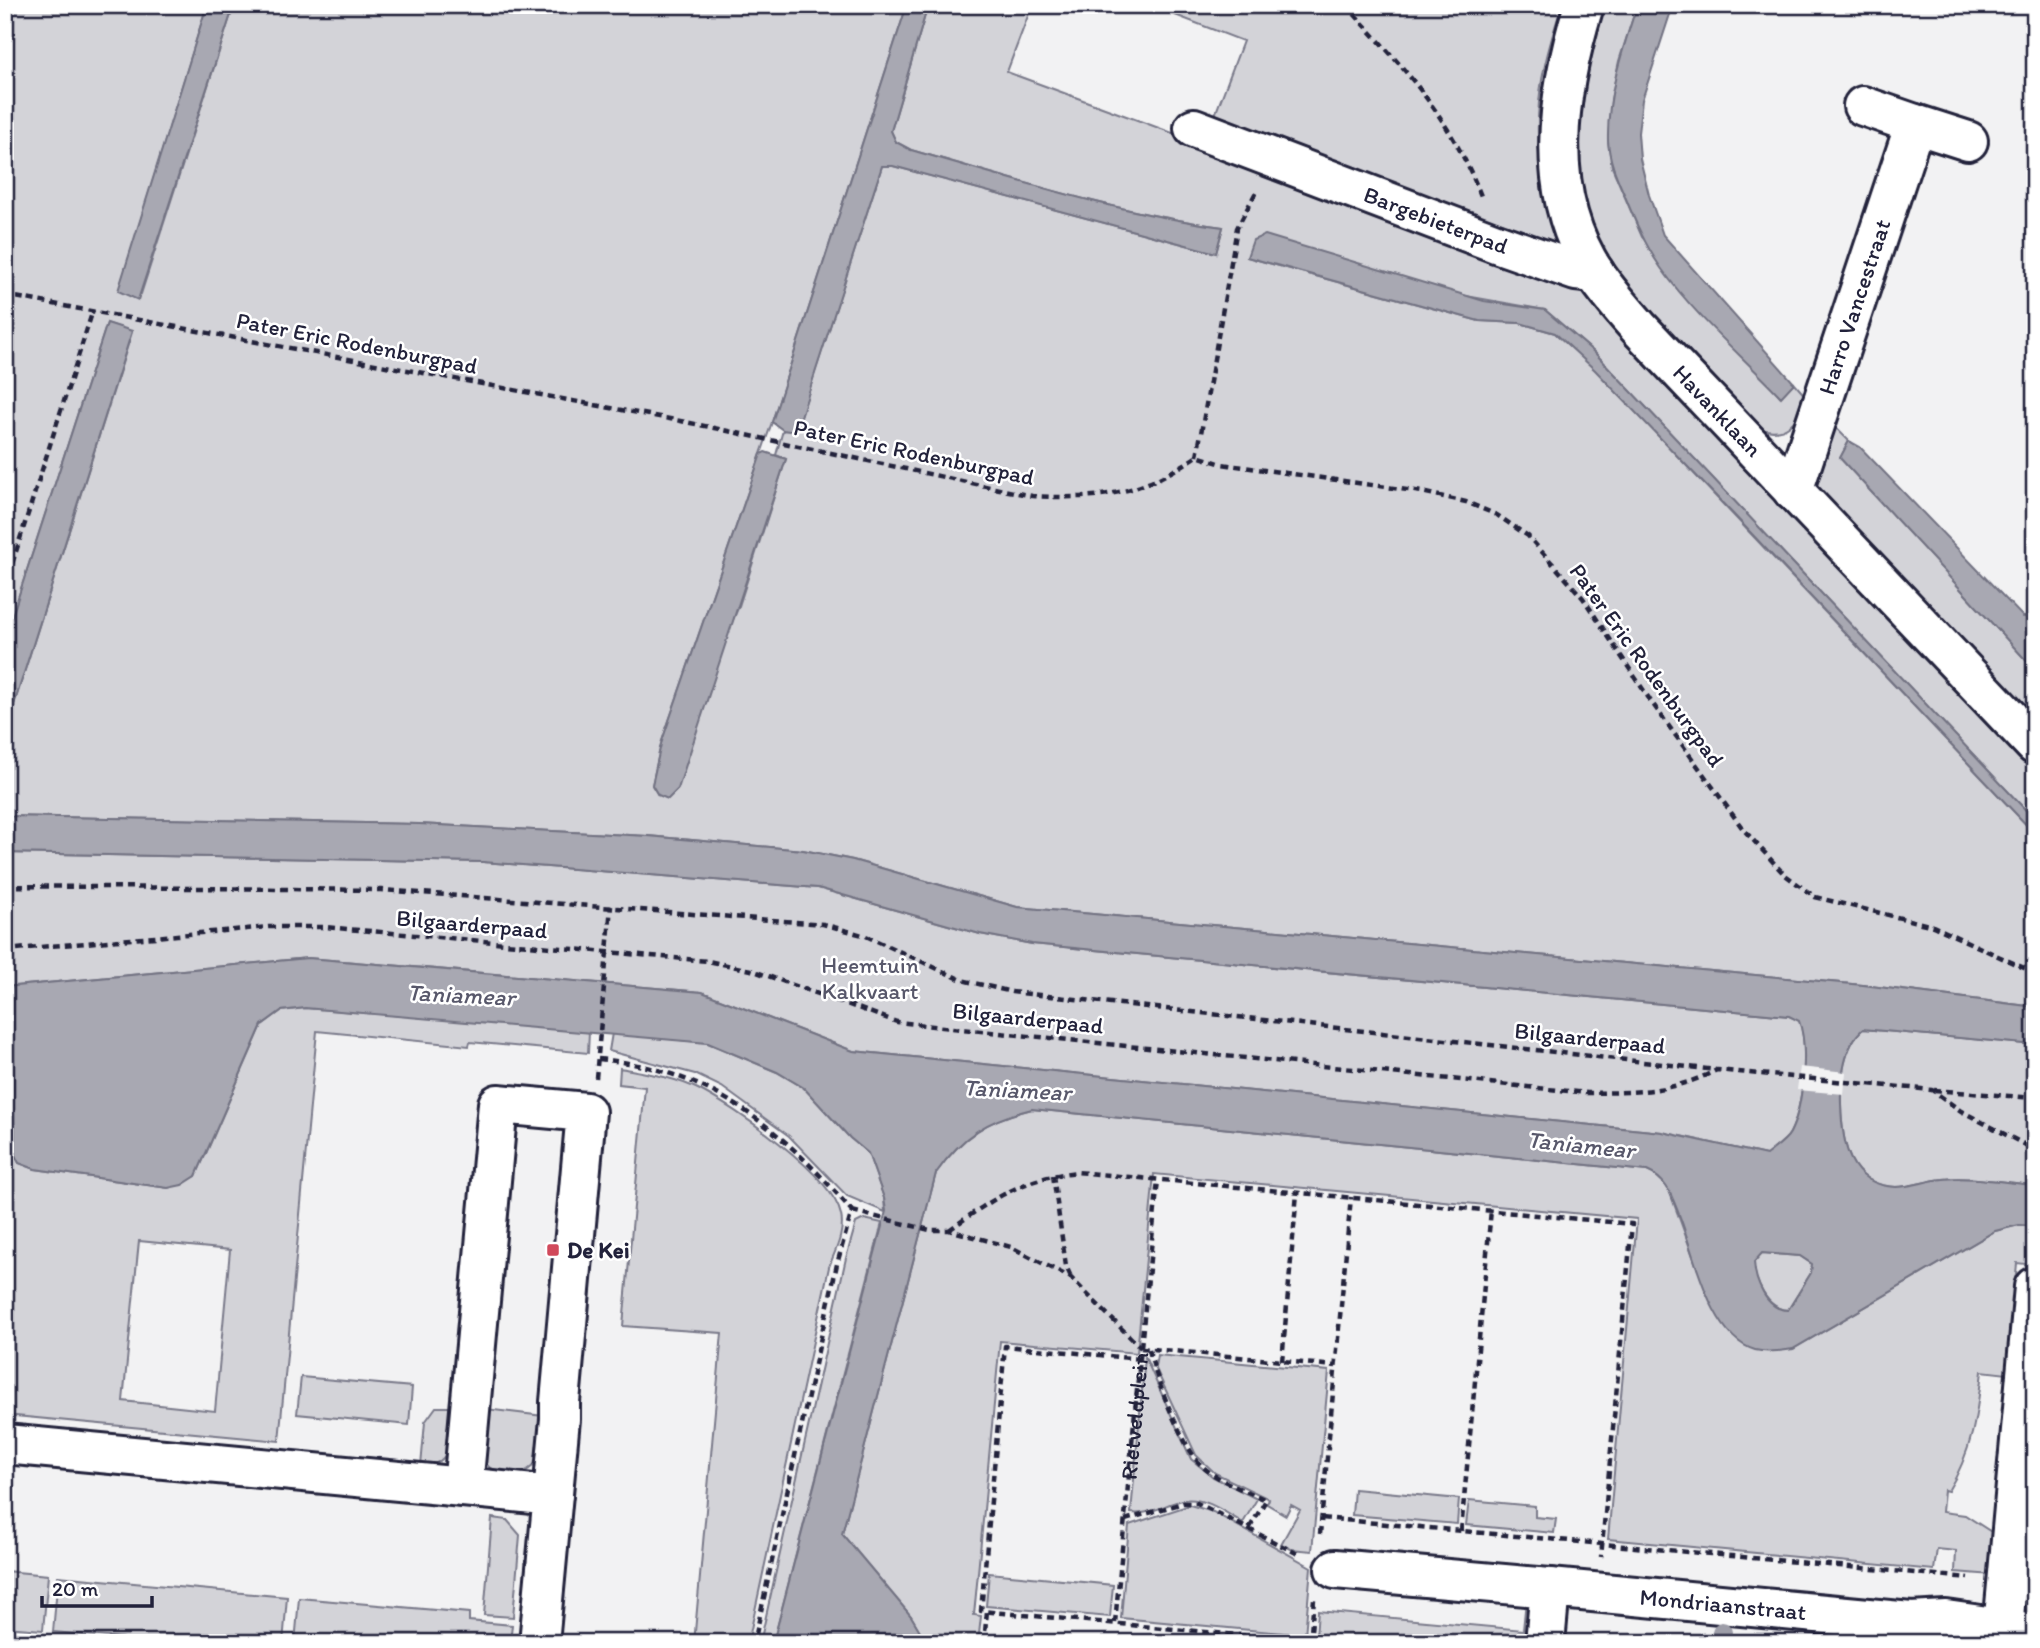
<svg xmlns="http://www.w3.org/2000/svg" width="2040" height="1648" font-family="Itim,sans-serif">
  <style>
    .green { fill: #d3d3d8; stroke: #7a7a8a; stroke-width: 2; fill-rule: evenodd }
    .water { fill: #a8a8b2; stroke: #727282; stroke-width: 2; fill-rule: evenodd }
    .pier { fill: #f2f2f3 }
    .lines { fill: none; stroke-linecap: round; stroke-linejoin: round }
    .minor-casing { stroke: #22223b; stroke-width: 44 }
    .path { stroke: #22223b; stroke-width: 4.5; stroke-dasharray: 7 5; stroke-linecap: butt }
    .minor { stroke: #fff; stroke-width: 38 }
    .tree { fill: #9d9da8 }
    .poi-dot { fill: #d1495b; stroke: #fff; stroke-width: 2.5 }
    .labels { text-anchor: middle; stroke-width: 5; stroke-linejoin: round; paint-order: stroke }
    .street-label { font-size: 23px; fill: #22223b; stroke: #fff }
    .park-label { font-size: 23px; fill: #57576a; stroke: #fff }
    .poi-label { font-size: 23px; font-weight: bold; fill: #22223b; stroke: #fff; text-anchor: start }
    .water-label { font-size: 24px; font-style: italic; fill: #58586b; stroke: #fff }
  </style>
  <rect width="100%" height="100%" fill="#f2f2f3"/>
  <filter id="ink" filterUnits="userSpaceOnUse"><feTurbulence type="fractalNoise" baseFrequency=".0143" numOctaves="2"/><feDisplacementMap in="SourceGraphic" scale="14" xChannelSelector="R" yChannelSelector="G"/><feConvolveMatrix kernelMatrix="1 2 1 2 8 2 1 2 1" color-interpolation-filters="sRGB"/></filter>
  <g filter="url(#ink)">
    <path class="green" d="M5,5H207L119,290L141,294L234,5H907L772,422L661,744L652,785L658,795L739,606L786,459L776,455L783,430L796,431L882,166H893L1216,253L1223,227C1117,213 1014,179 911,150L896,142L891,131L928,5H1032L1007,72L1585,285L2035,767V820L1595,353L1545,310L1247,257L1479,321L1520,323L1555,333L1595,369L2035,834V1007L1863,985L1017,907L853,860L803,850L648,836L419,824L5,816V733L132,332L107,323L5,638Z
      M1149,5H1562C1545,57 1534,99 1539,154C1541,180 1564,227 1556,249L1212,123L1243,41Z
      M1605,5H1637L1619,61L1611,99L1608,141L1612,167L1642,237L1780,396L1794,383L1808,399C1797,421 1786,438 1758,428C1665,333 1551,242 1580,92C1585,63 1597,34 1605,5Z
      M1832,424L1849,441L1840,458L2035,670V723L1818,492L1816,476Z
      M5,853L483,862L818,888L980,934L1032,944L1789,1016L1799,1020C1809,1047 1803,1107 1790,1133C1786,1141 1773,1149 1766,1155L1662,1132L853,1051L702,992L308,958L5,987Z
      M305,1008L589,1031L588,1053L470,1042L469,1046L317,1031L279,1441L5,1415V1135L19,1163L35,1169L168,1188L196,1176L262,1025L281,1011ZM139,1241L230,1250L215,1411L123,1401Z
      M1863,1029L2035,1045V1185C2006,1183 1972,1176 1943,1179C1928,1180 1911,1187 1896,1187C1848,1185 1842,1143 1841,1104C1840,1081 1844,1045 1863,1029Z
      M612,1033L708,1043L777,1072L804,1088L850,1138L868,1153L884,1198L885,1212L847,1196L789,1136L722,1087L695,1074L609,1051Z
      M620,1068C646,1073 674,1077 698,1089C734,1107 833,1175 841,1215C845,1233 835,1251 829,1267L748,1643H694L722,1333L623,1326L645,1087L619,1084Z
      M1032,1109L1647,1171L1661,1177L1669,1190L1698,1270L1793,1349L1995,1231L2019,1225L2035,1226V1265L2017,1263L2007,1374L1982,1371C1977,1415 1972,1452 1948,1491L1944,1490L1942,1512L1965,1515L1999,1537L1993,1575L1955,1572L1956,1551L1937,1549L1934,1570L1608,1539L1637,1219L1154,1174L1137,1353L1000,1341L974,1615L981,1616L978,1643H927L911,1616L842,1534L936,1173C963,1135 987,1120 1032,1109Z
      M864,1219L882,1223L773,1643H760L846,1258L856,1223Z
      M1762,1253L1800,1256L1812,1264L1811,1273L1788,1310C1766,1309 1755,1281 1753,1262Z
      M1157,1355L1329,1371L1312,1551L1291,1549L1281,1544L1300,1510L1291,1505L1286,1515L1267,1504L1269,1499L1215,1473L1196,1455L1155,1367Z
      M1145,1357L1191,1459L1213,1477L1257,1499L1243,1523C1226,1513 1205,1496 1183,1500C1164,1504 1150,1516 1131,1513Z
      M301,1377L412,1387L409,1425L297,1414Z
      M436,1407H456C452,1432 455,1467 421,1466L425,1422Z
      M486,1409L543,1416C542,1429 543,1448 537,1460C528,1479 491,1480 483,1458C478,1447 485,1423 486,1409Z
      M1354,1489L1459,1499L1457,1524L1352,1515Z
      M1469,1500L1535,1506V1517L1556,1519L1554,1533L1466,1525Z
      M1190,1505L1213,1512L1311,1567L1305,1635L1121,1618L1129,1525Z
      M492,1518L507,1520L520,1535L513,1617L484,1615Z
      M5,1571L48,1575L43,1630L5,1627Z
      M989,1573L1113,1585L1110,1617L986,1606Z
      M58,1576L287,1597L283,1643H126L122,1638L53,1632Z
      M299,1598L469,1613V1621L512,1625L510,1643H295Z
      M1526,1600L1532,1601L1527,1643H1383L1316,1637L1318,1611L1523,1630Z"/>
    <path class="water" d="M207,5H234L138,300L118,291Z
      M907,5H928L891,131L896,142L911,150C1014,179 1117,213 1223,227L1216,253L893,166H882L796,432L783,430L772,422Z
      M1637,5H1673L1642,100L1638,133L1640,159L1649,195L1663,235L1794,383L1781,397C1741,355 1694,315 1661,268C1645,245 1635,221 1625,196C1617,178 1609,161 1608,140C1607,94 1623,49 1637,5Z
      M1265,235L1484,301L1545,310L1595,353L2035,820V834L1734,515L1595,370L1555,333L1520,323L1479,321L1247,257L1253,240Z
      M107,323L132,331L5,733V638Z
      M1849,441L1860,447L2023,617L2032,616L2035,607V670L1840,458Z
      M765,452L786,459L678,789L668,799L658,795L652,785L661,744L761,454Z
      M5,816L419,824L648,836L803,850L853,860L1017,907L1863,985L2035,1007V1045L1863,1029C1844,1045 1840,1081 1841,1104C1842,1143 1848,1185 1896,1187C1911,1187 1928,1180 1943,1179C1972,1176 2006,1183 2035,1185V1226L2019,1225L1995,1231L1793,1349C1781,1351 1766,1353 1755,1350C1710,1337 1695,1256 1680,1217C1672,1197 1668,1180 1647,1171L1032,1109C987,1120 963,1135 936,1173L842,1534L911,1616L927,1643H773L886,1211L884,1198L868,1153L850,1138L804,1088L777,1072L708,1043L305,1008L281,1011L262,1025L196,1176L182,1185L168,1188L35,1169L19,1163L5,1135V987L308,958L702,992L853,1051L1662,1132L1766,1155C1773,1149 1786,1141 1790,1133C1803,1108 1809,1047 1799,1021L1789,1016L1032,944L980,934L818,888L483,862L5,853ZM1762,1253L1800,1256L1812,1264L1811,1273L1788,1310C1766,1310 1755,1281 1754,1262Z"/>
    <path class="pier" d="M1800,1067L1846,1072L1844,1094L1797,1090Z"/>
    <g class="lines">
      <defs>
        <g id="minor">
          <path id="s2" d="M1584,5C1557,94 1541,192 1596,275C1609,294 1625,312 1640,329L2035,745"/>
          <path d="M1915,124L1968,141"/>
          <path id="s3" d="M1194,128L1496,243L1576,271L1595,273"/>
          <path id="s4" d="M1793,491L1915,124L1863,106"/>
          <path d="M5,1444L463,1487"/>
          <path d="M1335,1569L1550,1588"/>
          <path d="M2003,1628L2034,1287"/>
          <path d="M539,1643L560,1419V1402L586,1112L498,1104L463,1487L553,1496"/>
          <path id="s5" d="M1545,1643L1550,1588L1911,1622L1946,1620L2035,1633"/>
        </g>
      </defs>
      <use href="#minor" class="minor-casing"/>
      <g class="path">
        <path d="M1346,5C1404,68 1449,115 1481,196"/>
        <path d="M5,295L686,422L1032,496C1100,500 1140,495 1197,456L1222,464L1422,492L1466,502L1497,515L1528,536L1583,598L1650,700L1743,829L1784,874L1815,897L1933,926L2035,973"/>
        <path d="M1197,456L1237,228L1256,192"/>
        <path d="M5,586L93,310"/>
        <path d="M5,886L382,890L823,924L866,936L962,980L1012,992L1716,1070"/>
        <path d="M5,950L269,927H325L708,961L751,970L897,1022L971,1030L1587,1093C1637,1092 1671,1093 1717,1070L1932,1090L1961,1111L2035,1150"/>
        <path d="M598,1059C710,1069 782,1129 852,1211L837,1264L754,1643"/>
        <path d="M596,1078L611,906"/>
        <path d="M1934,1090L2035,1098"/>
        <path d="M1053,1175L1066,1266L1071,1277"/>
        <path d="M852,1211L930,1230H949L1011,1247L1071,1278L1141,1348"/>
        <path d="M949,1230C993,1199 1022,1178 1077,1172L1632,1224L1601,1557"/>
        <path d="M1141,1347L1158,1180"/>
        <path d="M1149,1349C1154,1375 1184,1451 1203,1467C1220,1482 1245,1490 1266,1500L1249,1529"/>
        <path d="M1140,1359L1005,1346L981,1611L1323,1643"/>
        <path d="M1282,1361L1297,1193"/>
        <path d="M1322,1518L1969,1578"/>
        <path d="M1125,1520L1183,1503H1197L1300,1555"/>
        <path d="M1461,1531L1491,1210"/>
        <path d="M1320,1534L1351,1197"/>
        <path id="s1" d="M1115,1623L1141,1348L1336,1366"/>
        <path d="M1310,1642L1314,1599"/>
        <path d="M984,1643L987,1611"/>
      </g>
      <use href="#minor" class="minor"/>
    </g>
    <circle class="tree" cx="1722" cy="1632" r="10"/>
  </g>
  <rect class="poi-dot" x="546" y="1243" width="14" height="14" rx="3.5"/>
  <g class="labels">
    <g class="street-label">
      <text dy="8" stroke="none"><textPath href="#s3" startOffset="259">Bargebieterpad</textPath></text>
      <text dy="8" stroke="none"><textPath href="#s4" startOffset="194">Harro Vancestraat</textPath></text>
      <text transform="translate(357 343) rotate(11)" y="8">Pater Eric Rodenburgpad</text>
      <text dy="8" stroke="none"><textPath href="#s2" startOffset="462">Havanklaan</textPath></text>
      <text transform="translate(914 452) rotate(12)" y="8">Pater Eric Rodenburgpad</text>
      <text transform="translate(1647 665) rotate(54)" y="8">Pater Eric Rodenburgpad</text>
      <text transform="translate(472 924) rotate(5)" y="8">Bilgaarderpaad</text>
      <text transform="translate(1028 1018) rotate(6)" y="8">Bilgaarderpaad</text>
      <text transform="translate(1590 1038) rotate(6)" y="8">Bilgaarderpaad</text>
      <text dy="8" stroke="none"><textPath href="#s1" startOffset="208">Rietveldplein</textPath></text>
      <text dy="8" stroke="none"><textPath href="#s5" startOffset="229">Mondriaanstraat</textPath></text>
    </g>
    <g class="park-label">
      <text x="870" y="973">Heemtuin<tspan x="870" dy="26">Kalkvaart</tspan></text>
    </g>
    <g class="poi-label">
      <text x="567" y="1258">De Kei</text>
    </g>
    <g class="water-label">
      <text transform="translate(461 995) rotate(3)" y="8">Taniamear</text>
      <text transform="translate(1017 1090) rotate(3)" y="8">Taniamear</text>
      <text transform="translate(1581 1145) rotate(6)" y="8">Taniamear</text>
    </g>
  </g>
  <rect width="2040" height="1648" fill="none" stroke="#fff" stroke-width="28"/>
  <rect x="14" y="14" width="2012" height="1620" fill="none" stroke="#22223b" stroke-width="2.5" filter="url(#ink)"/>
  <path d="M42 1596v10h110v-10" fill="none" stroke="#22223b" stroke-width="3.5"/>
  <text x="52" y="1596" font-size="21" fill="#22223b" stroke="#ffffff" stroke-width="5" paint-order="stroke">20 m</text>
</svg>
